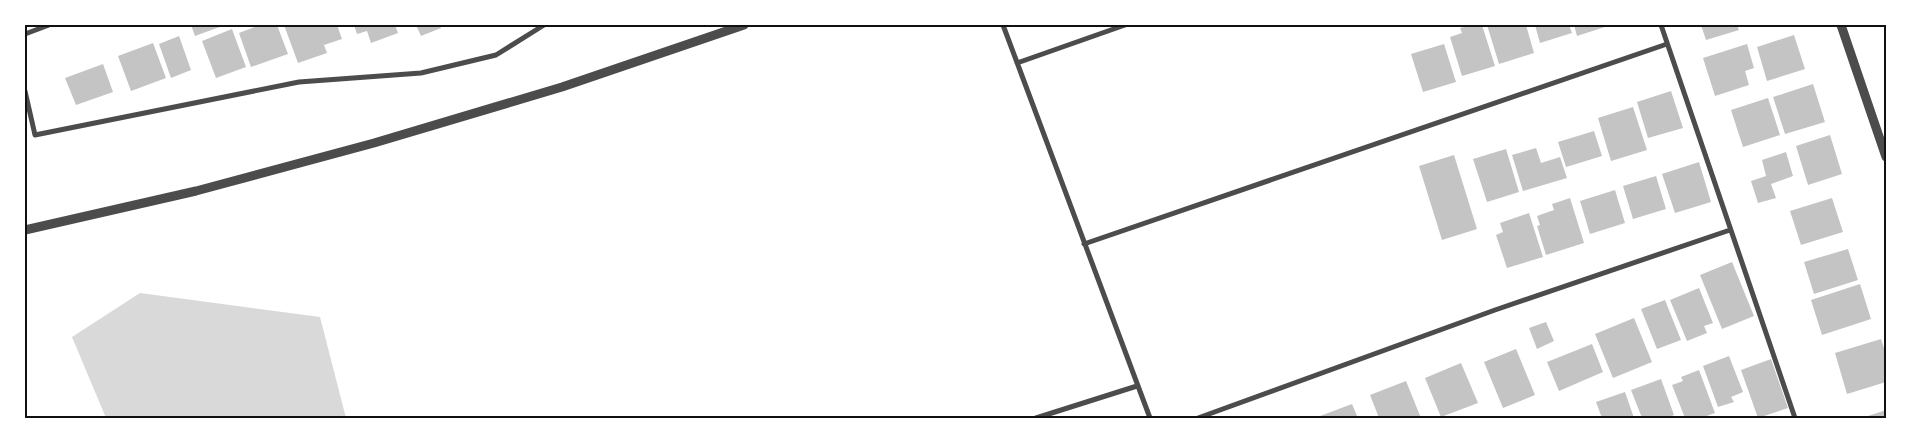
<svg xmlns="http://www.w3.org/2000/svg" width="1911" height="443" font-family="Figtree,sans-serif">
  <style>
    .water { fill: #d9d9d9 }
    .building { fill: #c4c4c4 }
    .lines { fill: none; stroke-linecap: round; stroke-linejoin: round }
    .minor { stroke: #4c4c4c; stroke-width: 5 }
    .tertiary { stroke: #4c4c4c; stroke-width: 9 }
    .neatline { fill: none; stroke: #111; stroke-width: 2 }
  </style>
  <rect width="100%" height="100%" fill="#fff"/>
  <path class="water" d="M140,293L320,317L346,418H106L72,337Z"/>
  <path class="building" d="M191,25H225L195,36Z
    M260,25H277L288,54L251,67L239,33Z
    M284,25H337L342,39L324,45L327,53L298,63Z
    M354,25H395L398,33L371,43L367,31L357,34Z
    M416,25H440L441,28L421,36Z
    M1472,25H1482L1495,66L1462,76L1450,37L1462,33L1460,28Z
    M1487,25H1526L1534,53L1499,64Z
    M1535,25H1569L1572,33L1540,43Z
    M1574,25H1611L1577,36Z
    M1701,25H1737L1739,30L1706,40Z
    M232,29L246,67L216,78L202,41Z
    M1794,35L1805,69L1767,81L1757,47Z
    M179,36L191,70L171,78L159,44Z
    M153,43L166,78L131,91L118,56Z
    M1444,44L1456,82L1423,92L1411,54Z
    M1747,44L1754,68L1745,71L1749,85L1715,96L1703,58Z
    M103,64L113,92L76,105L65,78Z
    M1813,84L1825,122L1785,134L1773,97Z
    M1671,91L1683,128L1648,138L1637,102Z
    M1768,98L1780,135L1743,147L1731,110Z
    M1633,107L1647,150L1611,161L1598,118Z
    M1594,131L1602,156L1566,167L1558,142Z
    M1830,135L1842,174L1808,185L1796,146Z
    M1536,148L1541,163L1560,157L1567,178L1523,191L1512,155Z
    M1506,149L1519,192L1487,202L1473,159Z
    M1786,152L1793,176L1771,184L1776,198L1758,203L1751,181L1766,176L1762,160Z
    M1454,155L1477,229L1442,240L1419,166Z
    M1699,162L1711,202L1675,213L1662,174Z
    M1656,176L1666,209L1633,219L1623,186Z
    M1615,190L1625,223L1590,234L1580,201Z
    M1570,198L1584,243L1546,255L1537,226L1540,225L1537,216L1554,210L1552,204Z
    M1832,198L1843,232L1801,245L1790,211Z
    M1529,213L1543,257L1507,268L1496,235L1503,232L1500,223Z
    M1848,249L1858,280L1814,294L1804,262Z
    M1732,262L1754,316L1722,329L1700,275Z
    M1860,284L1871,319L1822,335L1811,300Z
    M1699,288L1713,323L1704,326L1707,333L1687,341L1670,300Z
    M1665,300L1681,340L1657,349L1641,309Z
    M1634,318L1652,362L1613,378L1595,334Z
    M1546,322L1554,341L1537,349L1529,328Z
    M1881,339L1886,354V382L1847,394L1835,353Z
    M1592,344L1603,372L1559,391L1547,362Z
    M1516,349L1535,395L1503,408L1484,362Z
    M1729,356L1743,392L1731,397L1734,402L1718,407L1703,366Z
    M1771,359L1788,408L1758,418L1741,370Z
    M1461,363L1478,403L1441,417L1425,378Z
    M1699,370L1715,413L1701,418H1685L1672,385L1683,381L1681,377Z
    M1661,379L1674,415L1667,418H1642L1631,390Z
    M1406,381L1421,418H1379L1370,395Z
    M1625,392L1634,418H1602L1596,402Z
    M1352,404L1358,418H1321L1320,416Z
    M1886,410V418H1862Z"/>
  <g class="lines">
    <path class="minor" d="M1003,25L1150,418
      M1661,25L1795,418
      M25,34L49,25
      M1017,63L1125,25
      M25,91L35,135L299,82L421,73L496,55L544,25
      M1084,244L1667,44
      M1036,418L1137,386
      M1198,418L1495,310L1730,230"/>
    <path class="tertiary" d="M1841,25L1886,157
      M25,230L196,191L374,143L562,87L744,25"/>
  </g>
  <rect width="1911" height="443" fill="none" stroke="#ffffff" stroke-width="52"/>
  <rect x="26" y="26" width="1859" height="391" class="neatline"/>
</svg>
